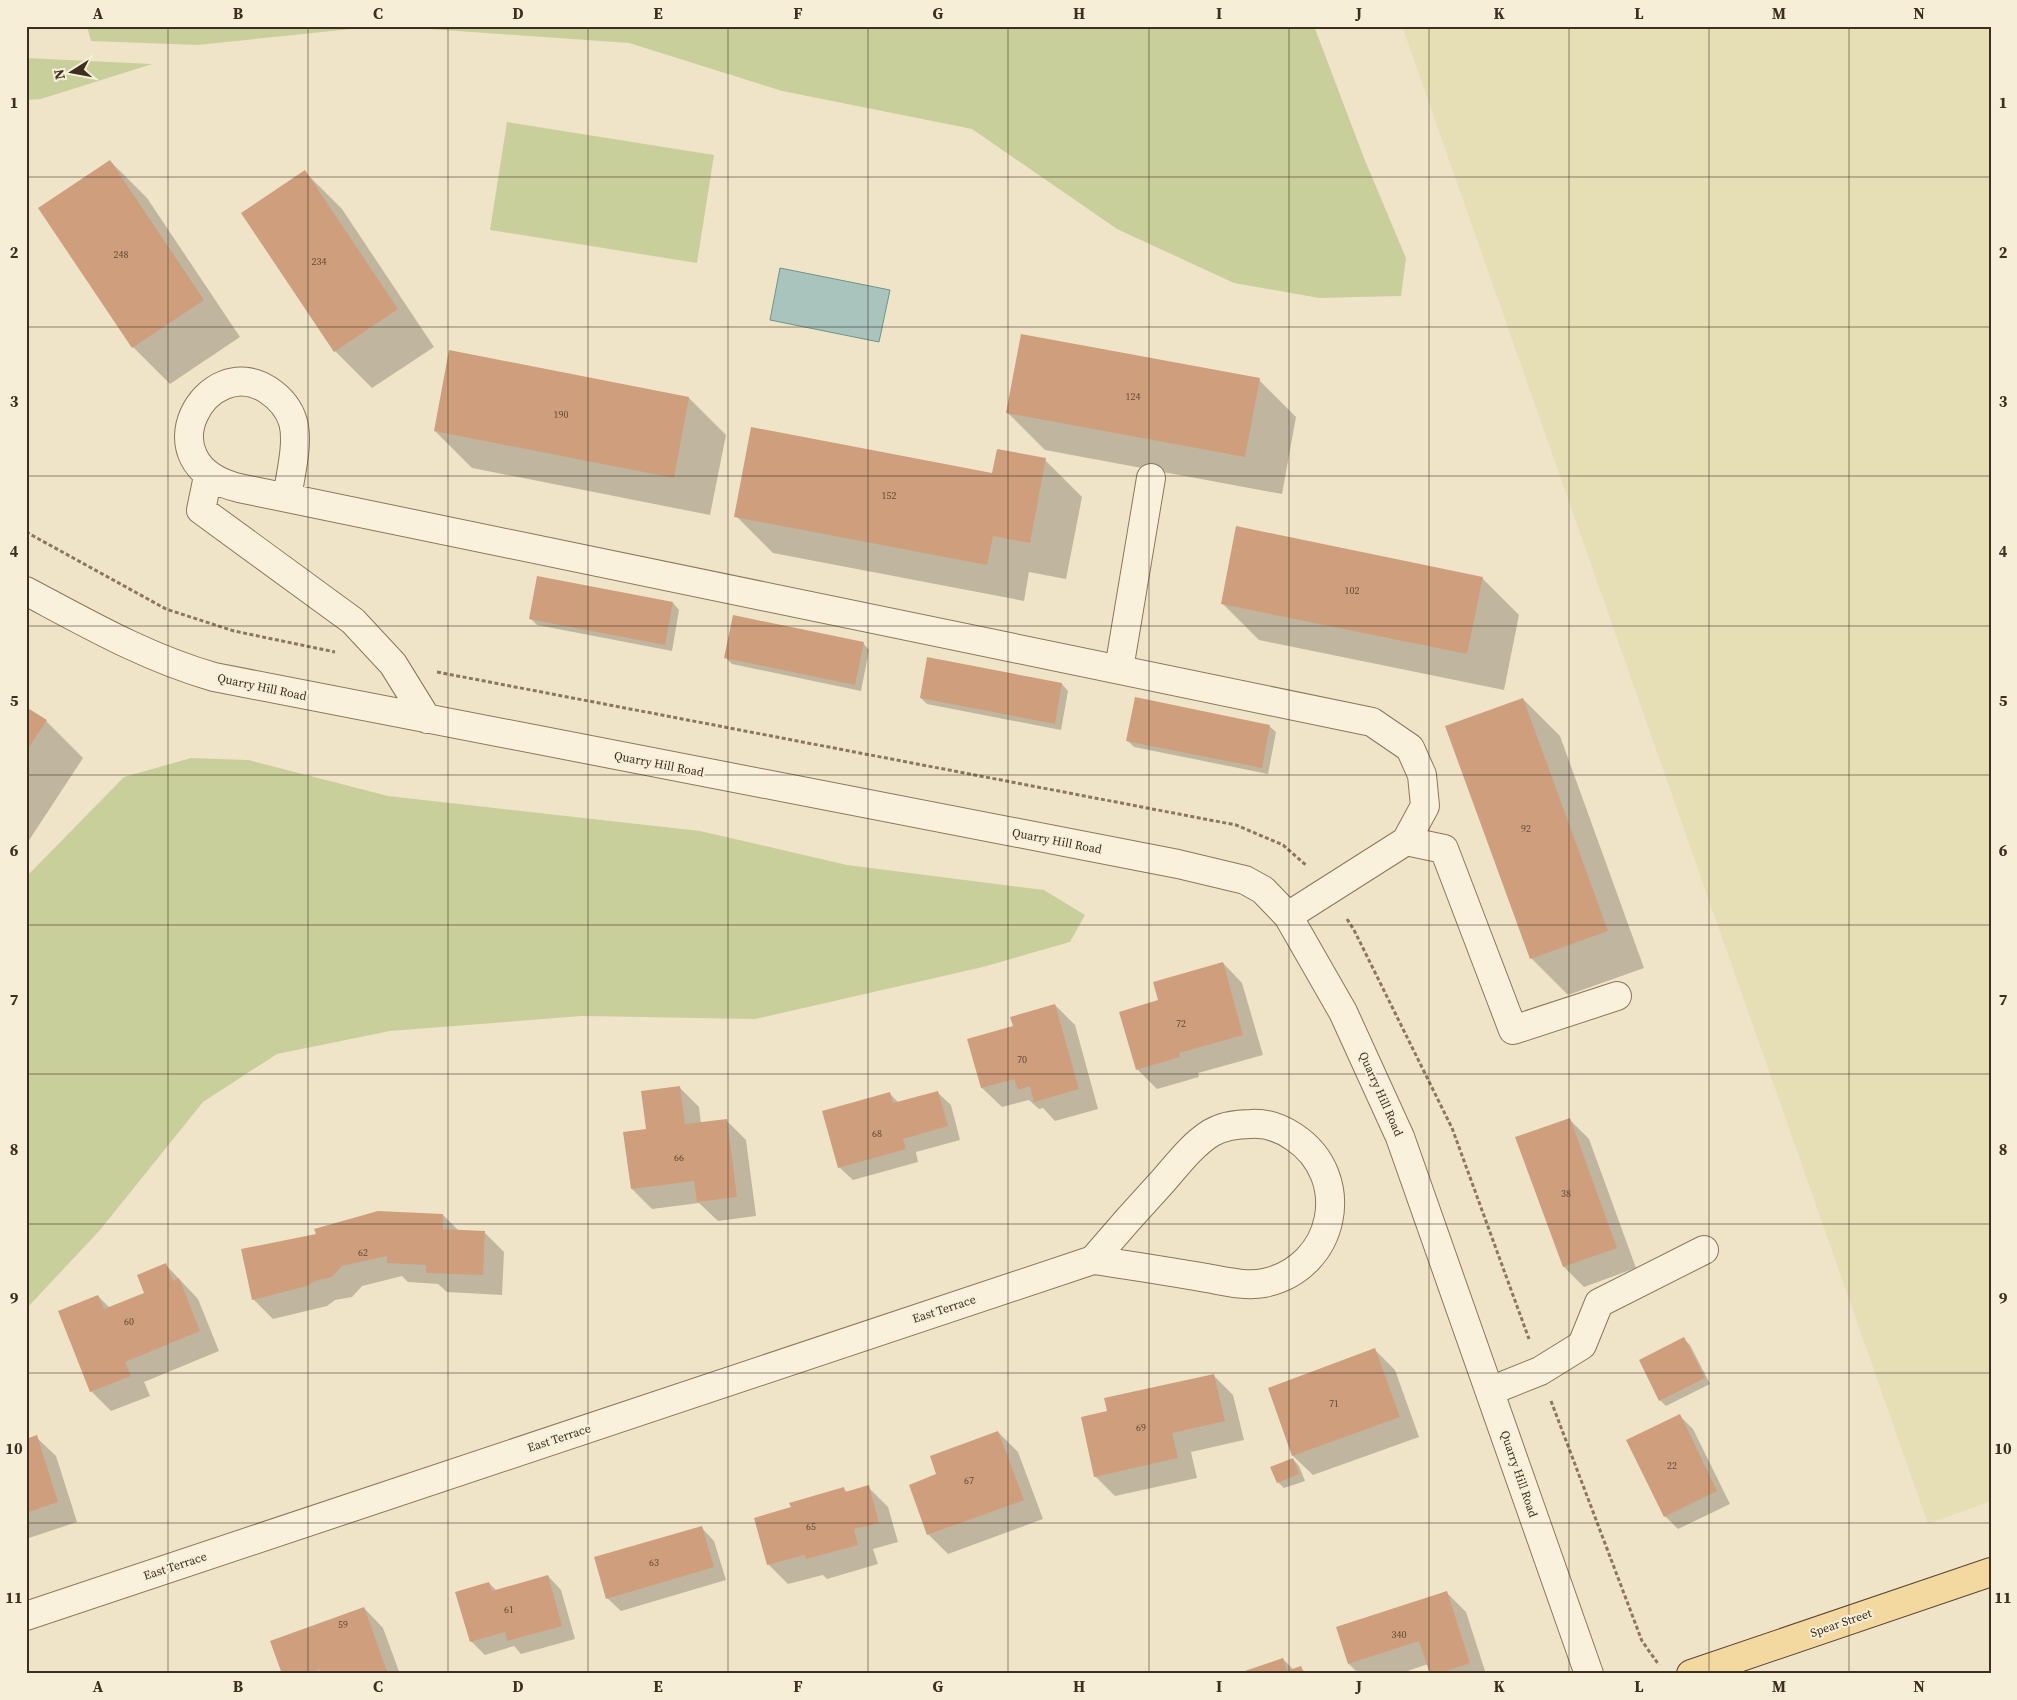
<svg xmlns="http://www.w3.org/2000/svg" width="2017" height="1700" font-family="'Source Serif 4',serif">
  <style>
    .farmland { fill: #e6deb5 }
    .green { fill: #c9cf9b }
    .water { fill: #a9c4bc; stroke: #6f938a }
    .shadow { fill: #0003 }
    .building { fill: #cf9f7d }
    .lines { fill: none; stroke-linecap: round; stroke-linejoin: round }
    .minor-casing { stroke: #8d765c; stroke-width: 30 }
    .major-casing { stroke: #5b4430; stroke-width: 30 }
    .path { stroke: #8d765c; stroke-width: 3; stroke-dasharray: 4 2.5; stroke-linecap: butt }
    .minor { stroke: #faf1dc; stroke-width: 28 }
    .major { stroke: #f3d9a0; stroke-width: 28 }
    .grid { fill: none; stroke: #3d2e20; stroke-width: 1; stroke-opacity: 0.55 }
    .labels { text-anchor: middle; stroke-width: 4; stroke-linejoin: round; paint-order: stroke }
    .number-label { font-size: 10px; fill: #624a37 }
    .street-label { font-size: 12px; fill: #3d2e20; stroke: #f7eed8 }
    .neatline { fill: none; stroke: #3d2e20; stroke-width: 2 }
    .grid-label { font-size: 16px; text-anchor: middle; font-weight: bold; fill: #3d2e20 }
  </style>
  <rect width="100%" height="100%" fill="#f0e4c8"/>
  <path class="farmland" d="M1402,26H1991V1501L1928,1524Z"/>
  <path class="green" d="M87,26H381L197,45L91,41Z
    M386,26H1314L1364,158L1406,258L1401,296L1319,298L1234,283L1117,229L972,129L782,91L629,43Z
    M26,58L152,64L41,99L26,100Z
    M507,122L714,155L697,263L490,230Z
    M191,758L248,760L388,796L700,831L847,865L1044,890L1085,915L1070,942L983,967L755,1019L582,1016L390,1031L277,1054L203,1102L100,1230L26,1309V877L124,777Z"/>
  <path class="water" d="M780,268L890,290L879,342L770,320Z"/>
  <path class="shadow" d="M110,161L147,198L240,337L170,384L133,347Z
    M305,172L342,209L434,347L372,388L335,351L242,214Z
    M1259,380L1296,417L1282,494L1045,450L1008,413Z
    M689,398L726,435L710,515L472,468L435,431Z
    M1045,460L1082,497L1066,579L1029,572L1024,601L773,553L736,516L993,474Z
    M1482,578L1519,615L1504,690L1259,640L1222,603Z
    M673,603L679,610L672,651L537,625L530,618Z
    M863,643L869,650L861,691L732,664L726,658Z
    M928,658L1062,684L1068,691L1061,730L927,704L921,698Z
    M1523,699L1560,736L1644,968L1568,995L1531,958Z
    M26,709L46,721L83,758L26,845Z
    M1269,726L1276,732L1268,774L1134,747L1128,741Z
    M1223,963L1242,983L1263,1055L1198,1073L1199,1077L1157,1089L1137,1069L1159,1001Z
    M1055,1005L1075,1025L1098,1109L1055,1121L1043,1108L1039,1109L1029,1100L1002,1107L982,1088L1015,1027Z
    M679,1087L699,1107L701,1123L726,1120L746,1140L756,1216L718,1221L699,1203L652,1209L632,1189Z
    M937,1092L951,1105L960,1140L916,1152L918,1162L853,1180L839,1167L890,1094L899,1103Z
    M1569,1119L1589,1139L1636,1268L1584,1287L1564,1267L1517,1138Z
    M443,1215L459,1231L484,1232L504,1252L502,1295L447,1292L438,1284L408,1282L402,1276L362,1286L352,1297L335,1300L327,1306L273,1319L253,1299Z
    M166,1265L198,1299L219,1351L144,1382L150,1396L111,1411L91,1391L98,1296L110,1308L146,1293Z
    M1684,1339L1690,1345L1710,1384L1666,1406L1660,1400Z
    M1375,1350L1395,1370L1419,1437L1313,1475L1293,1456L1269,1388Z
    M1213,1375L1233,1395L1244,1440L1191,1452L1197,1478L1115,1496L1095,1476L1109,1412Z
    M1680,1416L1693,1429L1730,1504L1678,1529L1665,1516Z
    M998,1432L1018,1452L1043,1519L948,1554L928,1534Z
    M36,1437L56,1456L77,1522L26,1539V1440Z
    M1293,1459L1299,1466L1305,1481L1284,1488L1278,1482Z
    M868,1487L888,1507L898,1542L873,1549L878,1564L827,1579L823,1575L788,1584L768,1564L844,1489L847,1492Z
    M701,1527L714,1541L726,1580L621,1611L607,1598Z
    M548,1576L561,1590L575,1639L521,1654L514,1646L485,1655L471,1641L489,1583L497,1591Z
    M1446,1592L1466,1612L1486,1674H1431L1428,1664L1399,1674H1359L1349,1664L1337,1627Z
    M364,1608L383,1628L400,1674H284Z
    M1283,1659L1294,1670L1301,1668L1307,1674H1239Z
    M219,1671L221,1674H211Z"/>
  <path class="building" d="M110,160L204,300L132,348L38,208Z
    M305,170L398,309L334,352L241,213Z
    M1021,334L1260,378L1245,457L1006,413Z
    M449,350L689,397L674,478L434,431Z
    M751,427L992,473L997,449L1046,458L1030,543L993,536L987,565L734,517Z
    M1236,526L1483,577L1467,654L1221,604Z
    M537,576L673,602L665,645L529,619Z
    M733,615L864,642L855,685L724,658Z
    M927,657L1062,683L1055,724L920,698Z
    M1135,697L1270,725L1262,768L1126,741Z
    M1523,698L1608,931L1530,959L1445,726Z
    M26,707L47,720L26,752Z
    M1223,962L1243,1035L1179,1053L1180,1057L1136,1070L1119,1012L1158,1000L1153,982Z
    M1055,1004L1079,1089L1034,1102L1030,1086L1018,1090L1014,1079L981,1088L967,1039L1013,1026L1010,1017Z
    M680,1086L685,1124L727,1119L737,1197L697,1202L694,1181L631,1189L623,1132L646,1129L641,1091Z
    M938,1091L948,1126L903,1139L906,1149L838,1168L822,1111L890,1092L893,1103Z
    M1570,1118L1617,1248L1563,1267L1515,1137Z
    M378,1211L443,1214V1229L485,1231L483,1275L426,1273V1265L387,1263V1256L342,1266L332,1277L315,1281L307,1286L252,1300L241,1249L316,1234L314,1229Z
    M166,1263L173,1281L179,1278L200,1331L125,1362L131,1376L90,1392L58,1311L98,1295L104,1309L144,1293L137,1275Z
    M1684,1337L1705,1378L1659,1401L1639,1360Z
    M1375,1348L1400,1417L1292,1456L1268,1388Z
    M1214,1374L1225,1421L1172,1433L1178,1458L1094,1477L1081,1417L1107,1411L1104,1398Z
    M1680,1414L1717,1491L1664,1517L1626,1440Z
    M998,1431L1024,1500L927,1535L909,1485L936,1474L930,1456Z
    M37,1435L58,1502L26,1513V1439Z
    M1293,1458L1299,1474L1277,1483L1270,1467Z
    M869,1485L879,1523L854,1529L858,1545L806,1559L804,1555L767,1565L754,1518L791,1507L789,1503L844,1487L845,1492Z
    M702,1526L714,1567L606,1599L594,1557Z
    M548,1575L562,1626L507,1641L505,1632L470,1642L455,1592L489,1582L492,1591Z
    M1447,1591L1470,1663L1437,1674H1430L1419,1641L1348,1664L1336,1627Z
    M364,1607L388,1674H321L320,1669L308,1674H282L270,1641Z
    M1283,1658L1287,1671L1301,1666L1304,1674H1236Z"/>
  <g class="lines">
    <defs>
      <path id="minor" d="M208,476L201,510L353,621L393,664L427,719
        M287,498C290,476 299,443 293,422C289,408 280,398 268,390C207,350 141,464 239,488L1372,722L1410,748L1422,775L1425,806L1406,841L1288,916
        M26,591C88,624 147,658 214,677L1178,864L1245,880L1263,890L1288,916L1343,1012L1400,1137L1589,1674
        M1119,669L1151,478
        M1406,841L1444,849L1513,1030L1617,996
        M1490,1391L1540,1371L1582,1345L1599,1303L1704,1250
        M26,1616L1093,1260C1129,1265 1165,1271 1201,1277C1220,1280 1244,1287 1264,1283C1336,1268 1354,1177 1294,1137C1281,1128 1266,1123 1251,1124C1238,1124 1223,1126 1211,1133C1192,1145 1178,1164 1163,1181C1139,1207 1116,1233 1093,1260"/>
      <path id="major" d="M1691,1674L1991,1572"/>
    </defs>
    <use href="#minor" class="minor-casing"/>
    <use href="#major" class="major-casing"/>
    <path class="path" d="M26,532L166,609L234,631L335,652
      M437,672L1236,825L1283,845L1307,866
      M1347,919L1354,930L1452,1128L1529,1339
      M1551,1401L1642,1641L1659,1665"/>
    <use href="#minor" class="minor"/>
    <use href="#major" class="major"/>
  </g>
  <path class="grid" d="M168,26V1674M308,26V1674M448,26V1674M588,26V1674M728,26V1674M868,26V1674M1008,26V1674M1149,26V1674M1289,26V1674M1429,26V1674M1569,26V1674M1709,26V1674M1849,26V1674M26,177H1991M26,327H1991M26,476H1991M26,626H1991M26,775H1991M26,925H1991M26,1074H1991M26,1224H1991M26,1373H1991M26,1523H1991"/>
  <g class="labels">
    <g class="number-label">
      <text x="121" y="258">248</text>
      <text x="319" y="265">234</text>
      <text x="1133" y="400">124</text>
      <text x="561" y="418">190</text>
      <text x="889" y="499">152</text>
      <text x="1352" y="594">102</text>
      <text x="1526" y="832">92</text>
      <text x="1181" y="1027">72</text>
      <text x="1022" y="1063">70</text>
      <text x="877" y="1137">68</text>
      <text x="679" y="1161">66</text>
      <text x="1566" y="1197">38</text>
      <text x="363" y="1256">62</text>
      <text x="129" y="1325">60</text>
      <text x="1334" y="1407">71</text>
      <text x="1141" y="1431">69</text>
      <text x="1672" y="1469">22</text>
      <text x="969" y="1484">67</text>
      <text x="811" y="1530">65</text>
      <text x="654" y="1566">63</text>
      <text x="509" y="1613">61</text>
      <text x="343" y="1628">59</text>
      <text x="1399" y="1638">340</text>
    </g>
    <g class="street-label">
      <text transform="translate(262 687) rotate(12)" y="4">Quarry Hill Road</text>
      <text transform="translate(659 764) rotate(11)" y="4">Quarry Hill Road</text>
      <text transform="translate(1057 841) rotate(11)" y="4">Quarry Hill Road</text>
      <text transform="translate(1381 1094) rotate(66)" y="4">Quarry Hill Road</text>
      <text transform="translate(944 1309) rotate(-18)" y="4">East Terrace</text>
      <text transform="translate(559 1438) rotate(-18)" y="4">East Terrace</text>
      <text transform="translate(1519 1474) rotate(71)" y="4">Quarry Hill Road</text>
      <text transform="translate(175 1566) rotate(-18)" y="4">East Terrace</text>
      <text transform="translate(1841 1623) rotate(-19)" y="4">Spear Street</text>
    </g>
  </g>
  <rect width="2017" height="1700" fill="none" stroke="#f7eed8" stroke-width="55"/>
  <g transform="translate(72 72) rotate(259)" stroke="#f7eed8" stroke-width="4" paint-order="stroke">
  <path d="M0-4L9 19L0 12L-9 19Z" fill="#3d2e20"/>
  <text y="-8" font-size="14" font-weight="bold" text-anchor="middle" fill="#3d2e20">N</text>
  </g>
  <rect x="28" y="28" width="1962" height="1644" class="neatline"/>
  <g class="grid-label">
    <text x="98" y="19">A</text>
    <text x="238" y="19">B</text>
    <text x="378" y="19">C</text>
    <text x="518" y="19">D</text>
    <text x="658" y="19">E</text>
    <text x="798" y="19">F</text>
    <text x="938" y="19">G</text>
    <text x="1079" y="19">H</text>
    <text x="1219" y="19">I</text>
    <text x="1359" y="19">J</text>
    <text x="1499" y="19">K</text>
    <text x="1639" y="19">L</text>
    <text x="1779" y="19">M</text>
    <text x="1919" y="19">N</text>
    <text x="14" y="108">1</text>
    <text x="2003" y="108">1</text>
    <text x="14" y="258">2</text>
    <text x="2003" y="258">2</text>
    <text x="14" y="407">3</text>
    <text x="2003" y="407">3</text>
    <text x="14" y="557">4</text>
    <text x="2003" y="557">4</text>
    <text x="14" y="706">5</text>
    <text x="2003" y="706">5</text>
    <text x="14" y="856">6</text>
    <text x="2003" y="856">6</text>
    <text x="14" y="1005">7</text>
    <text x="2003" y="1005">7</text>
    <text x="14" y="1155">8</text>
    <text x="2003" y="1155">8</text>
    <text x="14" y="1304">9</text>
    <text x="2003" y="1304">9</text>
    <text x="14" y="1454">10</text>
    <text x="2003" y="1454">10</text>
    <text x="14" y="1603">11</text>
    <text x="2003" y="1603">11</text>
    <text x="98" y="1692">A</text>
    <text x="238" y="1692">B</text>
    <text x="378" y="1692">C</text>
    <text x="518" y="1692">D</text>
    <text x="658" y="1692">E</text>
    <text x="798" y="1692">F</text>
    <text x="938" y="1692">G</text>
    <text x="1079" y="1692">H</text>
    <text x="1219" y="1692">I</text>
    <text x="1359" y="1692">J</text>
    <text x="1499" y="1692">K</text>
    <text x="1639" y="1692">L</text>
    <text x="1779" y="1692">M</text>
    <text x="1919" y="1692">N</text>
  </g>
</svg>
